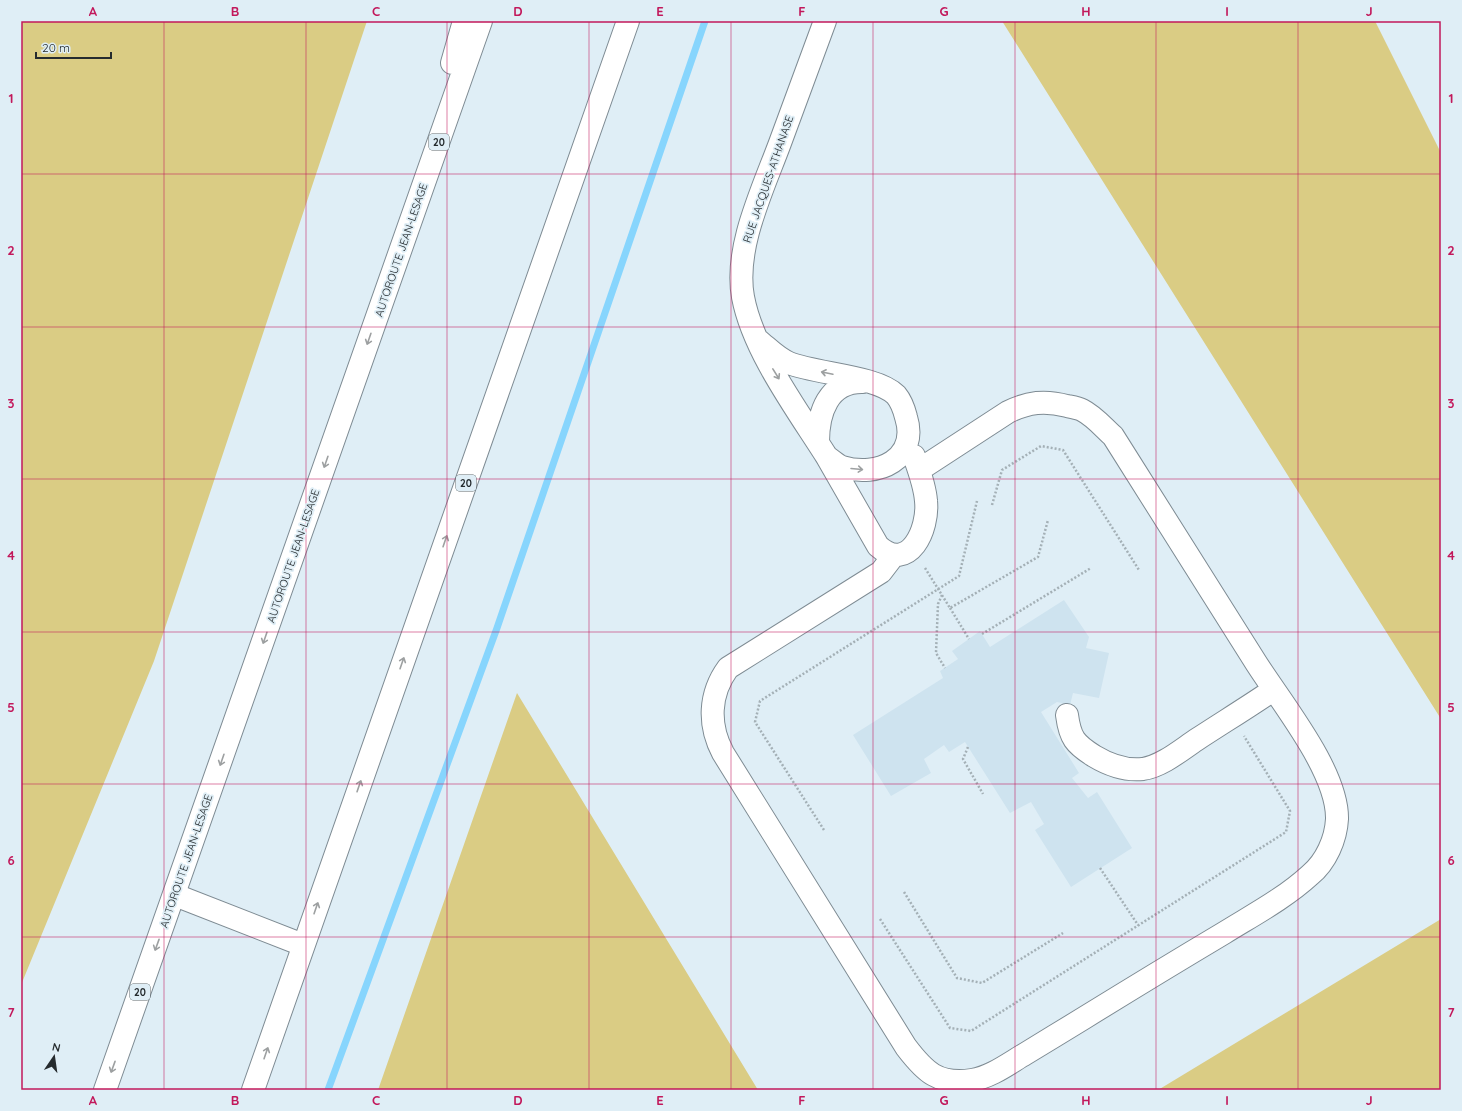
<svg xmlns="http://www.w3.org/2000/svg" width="1462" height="1111" font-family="Quicksand,sans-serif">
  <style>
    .built { fill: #cee3ef }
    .green { fill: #dacc84 }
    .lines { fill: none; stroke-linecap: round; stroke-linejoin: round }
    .stream { stroke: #87d5fd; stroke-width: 7 }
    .minor-casing { stroke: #7e8b93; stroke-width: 24 }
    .highway-casing { stroke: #7e8b93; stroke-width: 24 }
    .path { stroke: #a4b0b6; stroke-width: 2.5; stroke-dasharray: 2 2; stroke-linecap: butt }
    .minor { stroke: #fff; stroke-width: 22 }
    .highway { stroke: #fff; stroke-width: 22 }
    .oneway { stroke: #9da0a1 }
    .grid { fill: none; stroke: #c2185b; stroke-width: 1; stroke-opacity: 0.55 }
    .labels { text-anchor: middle; stroke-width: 3.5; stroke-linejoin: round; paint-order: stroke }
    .shield { fill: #dfeef6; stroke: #5d666a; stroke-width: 1 }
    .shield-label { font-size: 10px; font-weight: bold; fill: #252b2e }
    .street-label { font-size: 11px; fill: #252b2e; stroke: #dfeef6 }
    .neatline { fill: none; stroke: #c2185b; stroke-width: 1.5 }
    .grid-label { font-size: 13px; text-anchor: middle; font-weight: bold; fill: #c2185b }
  </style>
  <rect width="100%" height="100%" fill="#dfeef6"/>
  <path class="built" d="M1064,600L1089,637L1086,648L1109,653L1099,698L1073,693L1070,705L1057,702L1041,712L1079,773L1072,778L1088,798L1097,792L1132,848L1071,887L1035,830L1044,824L1031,802L1010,813L965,742L949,752L944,745L924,759L931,773L891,796L853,735L943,678L940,671L958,659L952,651L980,631L990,647Z"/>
  <path class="green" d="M21,21H367L154,661L21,985Z
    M1002,21H1375L1441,153V719Z
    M517,693L758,1090H378Z
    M1441,919V1090H1158Z"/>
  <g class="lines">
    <path class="stream" d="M328,1090L497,628L705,21"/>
    <defs>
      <path id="minor" d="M758,340C768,348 777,358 789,363C817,374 877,376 896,395C901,401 904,409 906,417C919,459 878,478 842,467C837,465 832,460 827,457C798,411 753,351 743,297C734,248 763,189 780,143C795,102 810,62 825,21
        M818,442C818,413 828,381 863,382
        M827,457L878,546C909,574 929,529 926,501C925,486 919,470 914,456
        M894,555L881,572L728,668C709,694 708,725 723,753L906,1047C925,1072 938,1085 972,1080C991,1077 1008,1064 1025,1054C1045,1042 1064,1030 1084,1018C1131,989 1177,961 1224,933C1253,915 1285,898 1310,875C1326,862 1336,839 1337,819C1338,770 1278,699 1253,658C1206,584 1159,510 1113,436C1103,427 1094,416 1082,410C1078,408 1072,407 1067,406C1045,400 1028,402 1008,412L919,470
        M1067,715C1070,738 1075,744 1094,756C1109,765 1125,771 1143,769C1162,766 1181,750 1196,740C1222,723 1248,707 1273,690
        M175,895L303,945"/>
      <path id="highway" d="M452,63L464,21
        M105,1090L481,21
        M253,1090L628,21"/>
    </defs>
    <use href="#minor" class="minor-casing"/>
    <use href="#highway" class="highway-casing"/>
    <path class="path" d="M992,505L1002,470L1041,446L1063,450L1139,570
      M925,568L950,608L1038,557L1048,520
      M942,595L938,604L936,653L945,668
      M950,608L969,639
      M982,634L1091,568
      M968,747L963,759L983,794
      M824,830L755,722L760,701L959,576L977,501
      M1100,868L1138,925
      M904,892L957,978L982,983L1063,933
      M880,919L950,1028L971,1031L1286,832L1290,811L1244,736"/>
    <use href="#minor" class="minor"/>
    <use href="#highway" class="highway"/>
  </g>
  <defs><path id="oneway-shaft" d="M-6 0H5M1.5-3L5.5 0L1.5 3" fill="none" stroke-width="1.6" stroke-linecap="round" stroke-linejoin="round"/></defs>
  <g class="oneway">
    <use href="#oneway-shaft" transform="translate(369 339) rotate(109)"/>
    <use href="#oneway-shaft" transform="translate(827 373) rotate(-168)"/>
    <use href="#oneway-shaft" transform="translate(776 374) rotate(58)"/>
    <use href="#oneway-shaft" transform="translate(326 462) rotate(109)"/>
    <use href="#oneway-shaft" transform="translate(857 469) rotate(5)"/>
    <use href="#oneway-shaft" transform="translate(445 541) rotate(-71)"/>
    <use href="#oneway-shaft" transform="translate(265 638) rotate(109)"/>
    <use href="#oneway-shaft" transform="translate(402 663) rotate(-71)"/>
    <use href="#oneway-shaft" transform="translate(222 760) rotate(109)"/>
    <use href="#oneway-shaft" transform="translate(359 786) rotate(-71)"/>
    <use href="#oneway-shaft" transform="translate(316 908) rotate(-71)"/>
    <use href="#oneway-shaft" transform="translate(157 945) rotate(110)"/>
    <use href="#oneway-shaft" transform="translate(266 1053) rotate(-71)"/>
    <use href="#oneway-shaft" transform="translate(113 1067) rotate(110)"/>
  </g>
  <path class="grid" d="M164,21V1090M306,21V1090M447,21V1090M589,21V1090M731,21V1090M873,21V1090M1015,21V1090M1156,21V1090M1298,21V1090M21,174H1441M21,327H1441M21,479H1441M21,632H1441M21,784H1441M21,937H1441"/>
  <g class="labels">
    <g class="shield">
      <rect x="429" y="134" width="20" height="16" rx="3"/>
      <rect x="456" y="475" width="20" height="16" rx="3"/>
      <rect x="130" y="984" width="20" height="16" rx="3"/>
    </g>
    <g class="shield-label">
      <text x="439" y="146">20</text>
      <text x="466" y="487">20</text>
      <text x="140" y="996">20</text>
    </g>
    <g class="street-label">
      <text transform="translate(768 179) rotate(-71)" y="4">RUE JACQUES-ATHANASE</text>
      <text transform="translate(401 250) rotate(-71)" y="4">AUTOROUTE JEAN-LESAGE</text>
      <text transform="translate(293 556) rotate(-71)" y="4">AUTOROUTE JEAN-LESAGE</text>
      <text transform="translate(186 861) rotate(-71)" y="4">AUTOROUTE JEAN-LESAGE</text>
    </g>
  </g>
  <rect width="1462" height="1111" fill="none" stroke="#dfeef6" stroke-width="44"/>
  <g transform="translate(54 1057) rotate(13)" stroke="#dfeef6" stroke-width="3" paint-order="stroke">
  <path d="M0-3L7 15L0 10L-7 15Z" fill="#252b2e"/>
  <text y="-6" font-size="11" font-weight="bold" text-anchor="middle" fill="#252b2e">N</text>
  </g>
  <path d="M36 52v6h75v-6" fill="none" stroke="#252b2e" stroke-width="2"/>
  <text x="42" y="52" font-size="12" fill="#252b2e" stroke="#dfeef6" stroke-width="3" paint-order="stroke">20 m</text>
  <rect x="22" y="22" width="1418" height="1067" class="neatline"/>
  <g class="grid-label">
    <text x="93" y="16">A</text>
    <text x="235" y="16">B</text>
    <text x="376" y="16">C</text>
    <text x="518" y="16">D</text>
    <text x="660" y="16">E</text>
    <text x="802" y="16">F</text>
    <text x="944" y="16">G</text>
    <text x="1086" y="16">H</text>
    <text x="1227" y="16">I</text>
    <text x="1369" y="16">J</text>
    <text x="11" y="103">1</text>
    <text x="1451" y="103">1</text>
    <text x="11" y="255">2</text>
    <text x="1451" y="255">2</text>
    <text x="11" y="408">3</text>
    <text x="1451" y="408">3</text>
    <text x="11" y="560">4</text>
    <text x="1451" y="560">4</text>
    <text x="11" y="712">5</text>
    <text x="1451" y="712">5</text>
    <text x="11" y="865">6</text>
    <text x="1451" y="865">6</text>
    <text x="11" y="1017">7</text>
    <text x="1451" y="1017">7</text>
    <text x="93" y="1105">A</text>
    <text x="235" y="1105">B</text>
    <text x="376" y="1105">C</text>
    <text x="518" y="1105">D</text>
    <text x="660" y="1105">E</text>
    <text x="802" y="1105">F</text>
    <text x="944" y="1105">G</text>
    <text x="1086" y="1105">H</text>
    <text x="1227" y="1105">I</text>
    <text x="1369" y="1105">J</text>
  </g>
</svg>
